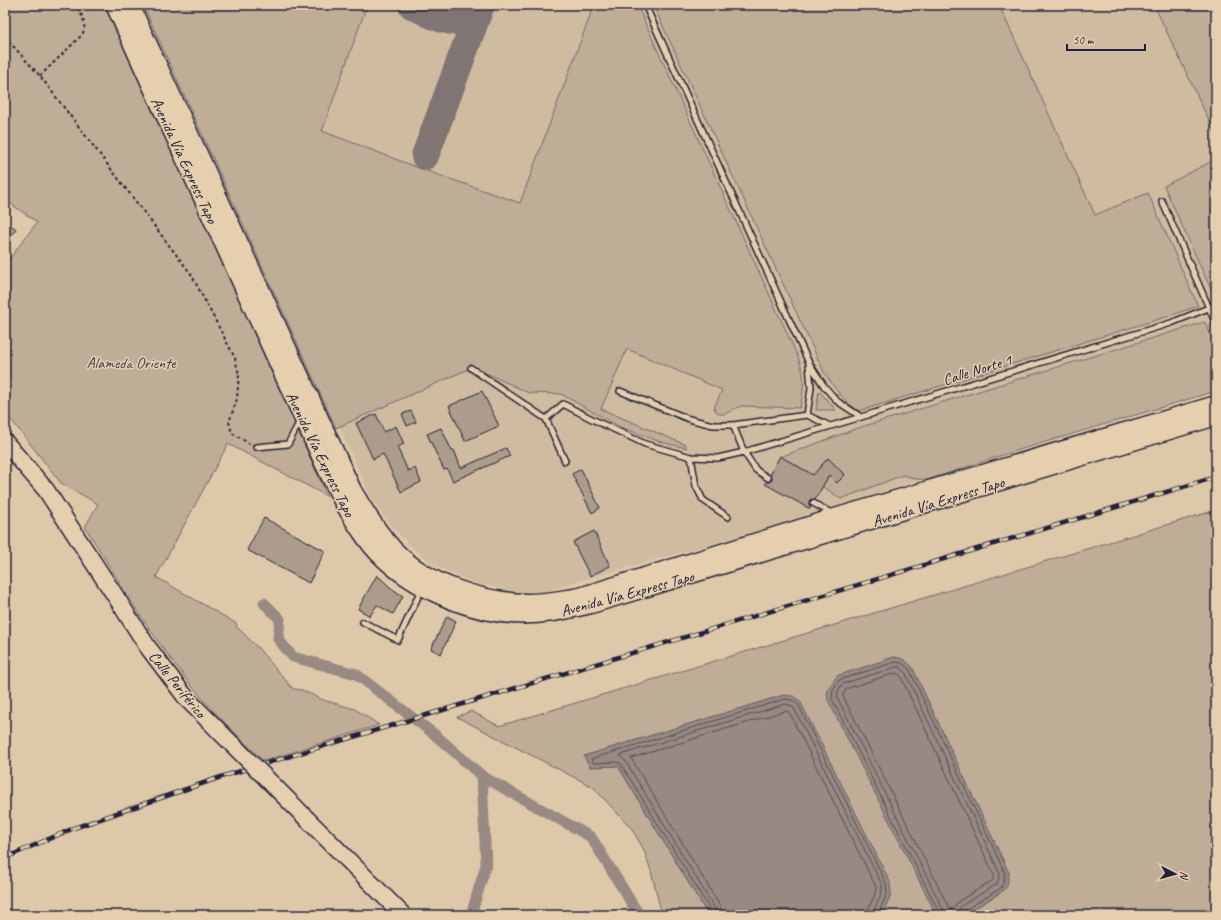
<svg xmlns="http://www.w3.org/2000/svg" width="1221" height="920" font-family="Caveat,sans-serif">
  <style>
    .built { fill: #cebba0 }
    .green { fill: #bfad97; stroke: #706869 }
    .water { fill: #988a82; stroke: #696066 }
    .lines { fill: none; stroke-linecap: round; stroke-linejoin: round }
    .shore { stroke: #514c57; stroke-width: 1 }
    .canal { stroke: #988a82; stroke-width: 11 }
    .taxiway { stroke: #807572; stroke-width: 28 }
    .building { fill: #ac9c8c; stroke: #22223b }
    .lane-casing { stroke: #22223b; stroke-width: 8 }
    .primary-casing { stroke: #22223b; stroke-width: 19 }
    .path { stroke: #22223b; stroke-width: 2; stroke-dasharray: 3 3; stroke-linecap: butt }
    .lane { stroke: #e5cfae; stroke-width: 5 }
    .primary { stroke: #e5cfae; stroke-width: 16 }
    .rail-casing { stroke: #22223b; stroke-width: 4.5 }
    .rail { stroke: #e5cfae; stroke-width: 3; stroke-dasharray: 9; stroke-linecap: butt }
    .primary-bridge-casing { stroke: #22223b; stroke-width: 19; stroke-linecap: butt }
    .primary-bridge { stroke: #e5cfae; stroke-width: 16 }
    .labels { text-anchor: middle; stroke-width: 3; stroke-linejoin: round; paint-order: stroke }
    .street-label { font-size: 16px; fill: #22223b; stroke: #e5cfae }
    .park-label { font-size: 16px; fill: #413e4d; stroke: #e5cfae }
  </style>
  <rect width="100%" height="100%" fill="#ddc8a9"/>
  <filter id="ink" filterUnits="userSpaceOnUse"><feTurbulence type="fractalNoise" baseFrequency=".025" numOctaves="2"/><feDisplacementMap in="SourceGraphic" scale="8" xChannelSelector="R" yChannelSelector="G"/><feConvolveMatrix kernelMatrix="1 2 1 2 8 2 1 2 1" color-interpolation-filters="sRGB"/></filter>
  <g filter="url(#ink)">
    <path class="built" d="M147,5H1216V390L993,457L802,517L723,541L563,585L547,592L514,591L475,583L450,573L431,562L414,549L401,536L385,518L373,501Z"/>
    <path class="green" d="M5,5H107L279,387L327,496L228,444L156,577L237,624L236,626L258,648L293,689L302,690L323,700L355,709L379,725L264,761C235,733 205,705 181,672C145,627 116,576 85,527L98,504L61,483L5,412V265L37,222L5,200Z
      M143,5H367L322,131L424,170L520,203L590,16L592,5H637L798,357C806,378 804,386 800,408L742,406C732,408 720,422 714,408L722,390L627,349L601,409L686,445V448L661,442L620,427L561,394L529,393L473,367L336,428Z
      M653,5H999L1095,215L1148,193L1198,306L1169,316L859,411C844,402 834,387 824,372Z
      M1154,5H1216V135Z
      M1216,159V295L1214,296L1164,186Z
      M1205,322L1216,346V391L1009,453L927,480L917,479L903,475L841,499L822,486L825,482L780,457L858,428Z
      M819,391L836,410H816Z
      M1216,510V915H964L1003,891L1009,873L912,667C907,661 902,658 894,657L837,676L936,915H882L891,894L784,695L584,756L590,767L618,766L708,915H662L651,871L644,850L632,829L593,787L457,717L471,711L499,726Z"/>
    <path class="water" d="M894,657C902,658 907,661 912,667L1009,873L1007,886L1003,891L964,915H936V914L828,700L827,693L829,687L837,676Z
      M784,695L793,696L800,701L890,882L891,894L882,915H708L618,766L590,767L584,756Z"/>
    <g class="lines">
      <path class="shore" d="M896,673L900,675L994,875L993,880L959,901L952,909L949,908L843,696L846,689Z
        M711,915V911L621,764L617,762L593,763L591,759L785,699L792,700L798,704L886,883L887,893L878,915
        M717,915L715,909L626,762L620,755L785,704L790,705L794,708L882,885C884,896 874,904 873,915
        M723,915L720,906L631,758L785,711L789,712L876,887C876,897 868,905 867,915
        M939,915V912L832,699L833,689L839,680L895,662L902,663L909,669L1005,873L1003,884L1001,888L965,910L963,915
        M944,915L943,909L837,697L838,691L842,684L896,667H900L905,672L1000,874L997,884L961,906L959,910L958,915"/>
      <path class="canal" d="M264,603L280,619L278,639L293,657L356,674L434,734L482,776L591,837L639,915
        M471,915L486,865L482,776"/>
      <path class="taxiway" d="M412,5C429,13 452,29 470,16C475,14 478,9 481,5
        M425,156L481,5"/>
    </g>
    <path class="building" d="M5,221L16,229L5,244Z
      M482,391L499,426L465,441L449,406Z
      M411,411L416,422L407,426L402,414Z
      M376,414L384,432L396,426L404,444L397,447L408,471L415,468L421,482L401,492L383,454L373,459L356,423Z
      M441,428L452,451L454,450L461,468L506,448L510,456L453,481L447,469L444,470L427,434Z
      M780,456L813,475L828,458L845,475L837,483L829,475L815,500L811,499L809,501V505L811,507L810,509L765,484L766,482H769L772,480V477L770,475Z
      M581,469L600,508L592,513L572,474Z
      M264,518L325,551L309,583L247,550Z
      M594,531L610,566L590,576L573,542Z
      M377,575L391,588L403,596L393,614L377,605L370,616L358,609Z
      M447,616L456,621L441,654L431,649Z"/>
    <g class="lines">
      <defs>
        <path id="lane" d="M645,5L809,363L824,386L837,401L861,417
          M1162,201L1216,324
          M471,368L546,419L565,461
          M620,391L689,419L713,425H733L807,415L830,426
          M807,415L811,388L809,364
          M546,419L563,404L592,419L645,444L691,457L718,458L744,452L861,417L1171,323L1216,305
          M733,425L744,452L756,470L768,478
          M256,447L288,444L300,421
          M691,457L696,486L703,500L728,517
          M813,503L833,514
          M363,622L398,640L422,588"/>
        <path id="primary" d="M114,5L323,463C337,492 351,521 372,547C404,585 464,612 513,615C540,617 566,611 591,605L1216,417
          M131,5L353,490C365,511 378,532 395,550C428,584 482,601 528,602C546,602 563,599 580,596L838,516L1216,404
          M5,442L46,490L116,597"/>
      </defs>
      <use href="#lane" class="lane-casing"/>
      <use href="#primary" class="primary-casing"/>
      <path class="path" d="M5,37L40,76L191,274L235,358L239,375L237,399L229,422L232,433L250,444
        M40,76L82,35C88,24 81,15 77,5"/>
      <use href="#lane" class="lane"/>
      <use href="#primary" class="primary"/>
      <defs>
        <path id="rail" d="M5,858L74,828L224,776L1216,477"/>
      </defs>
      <use href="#rail" class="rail-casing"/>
      <use href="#rail" class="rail"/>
      <defs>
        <path id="primary-bridge" d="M116,597L147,646L187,699L403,915"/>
      </defs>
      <use href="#primary-bridge" class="primary-bridge-casing"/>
      <use href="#primary-bridge" class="primary-bridge"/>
    </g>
  </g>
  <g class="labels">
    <g class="street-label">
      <text transform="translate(185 160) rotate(65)" y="6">Avenida Vía Express Tapo</text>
      <text transform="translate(977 369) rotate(-17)" y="6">Calle Norte 1</text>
      <text transform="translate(321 454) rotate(64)" y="6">Avenida Vía Express Tapo</text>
      <text transform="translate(938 501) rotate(-17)" y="6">Avenida Vía Express Tapo</text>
      <text transform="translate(627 593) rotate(-15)" y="6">Avenida Vía Express Tapo</text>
      <text transform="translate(178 684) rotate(51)" y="6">Calle Periférico</text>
    </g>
    <g class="park-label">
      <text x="131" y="368">Alameda Oriente</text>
    </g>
  </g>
  <rect width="1221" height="920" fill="none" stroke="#e5cfae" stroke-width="20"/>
  <rect x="10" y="10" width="1201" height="900" fill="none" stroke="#22223b" stroke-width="1.5" filter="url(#ink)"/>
  <g transform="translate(1175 874) rotate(96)" stroke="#e5cfae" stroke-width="3" paint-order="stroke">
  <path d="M0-3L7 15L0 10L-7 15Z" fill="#22223b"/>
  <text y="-6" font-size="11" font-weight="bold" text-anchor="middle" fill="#22223b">N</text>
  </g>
  <path d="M1067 44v6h78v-6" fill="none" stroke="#22223b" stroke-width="2"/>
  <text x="1073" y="44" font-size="12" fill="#22223b" stroke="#e5cfae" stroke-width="3" paint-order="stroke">50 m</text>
</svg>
